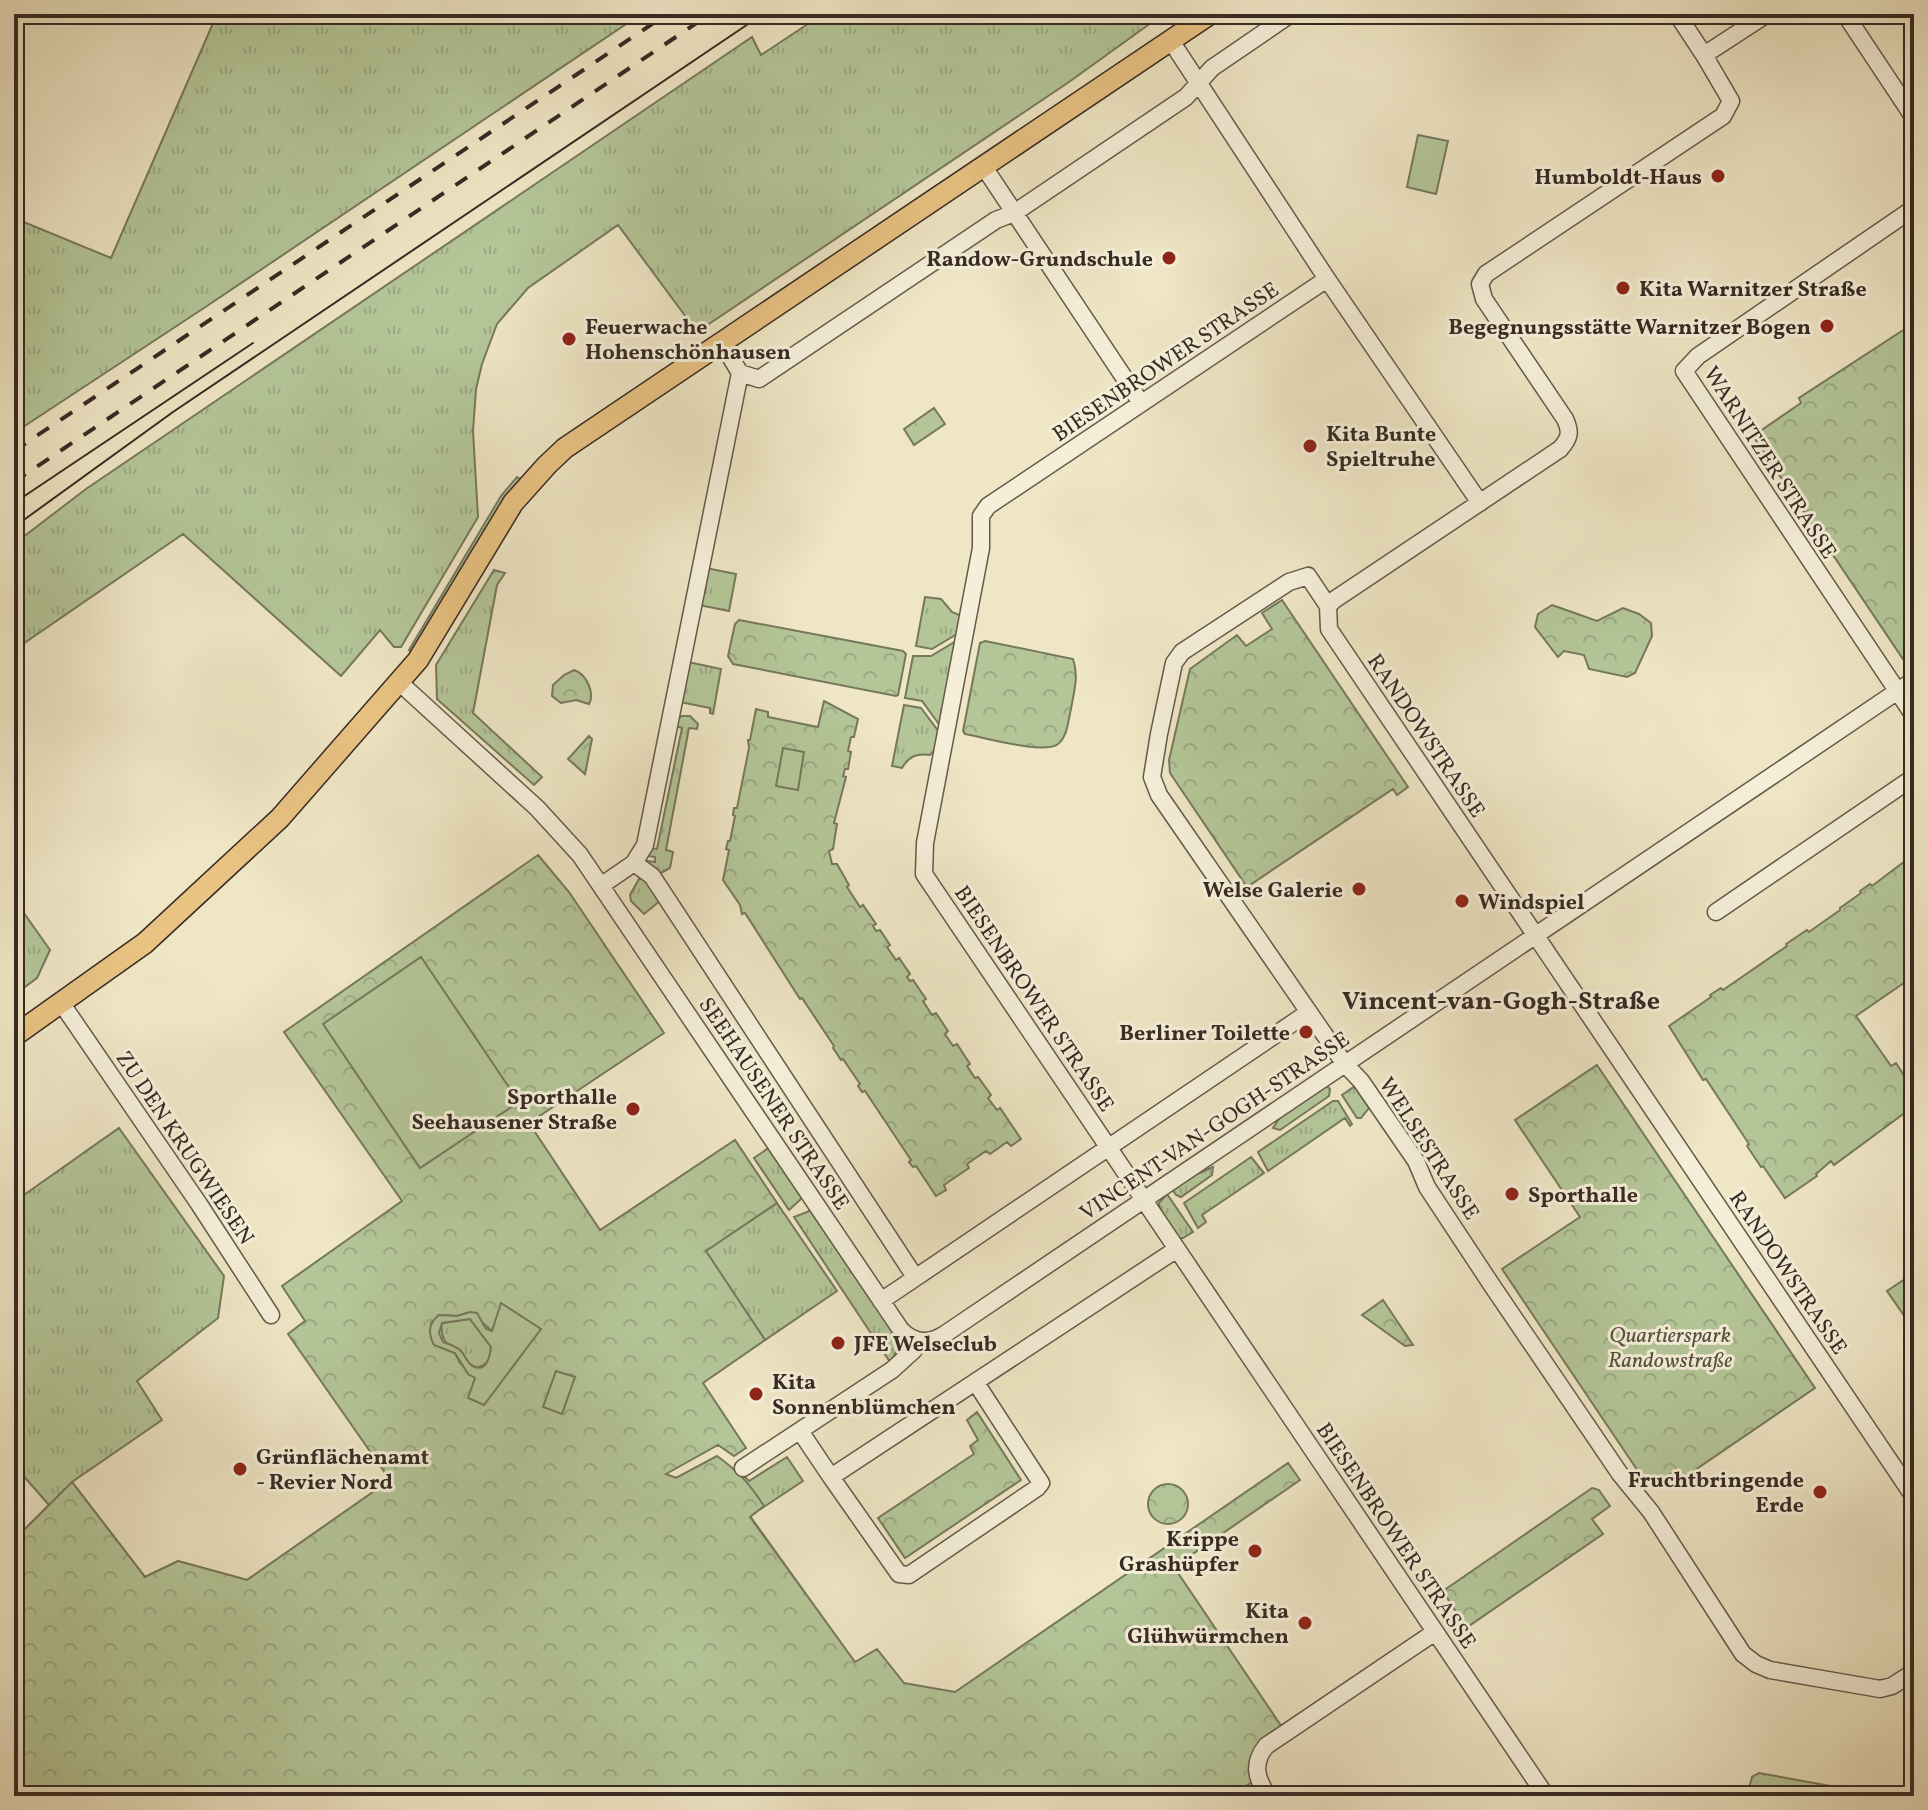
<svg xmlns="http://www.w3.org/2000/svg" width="1928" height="1810" font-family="Vollkorn,serif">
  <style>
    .grass { fill: url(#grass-tufts); stroke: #76785e; stroke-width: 2 }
    .park { fill: url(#park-crowns); stroke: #76785e; stroke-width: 2; fill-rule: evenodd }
    .pitch { fill: #b4c698; stroke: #76785e; stroke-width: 2; fill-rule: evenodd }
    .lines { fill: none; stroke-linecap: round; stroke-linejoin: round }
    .minor-casing { stroke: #65594c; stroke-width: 19 }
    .major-casing { stroke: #372a24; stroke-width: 23 }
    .minor { stroke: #f5efd9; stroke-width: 16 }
    .major { stroke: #e8c382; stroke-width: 20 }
    .tram { stroke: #372a24; stroke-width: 2 }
    .rail { stroke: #372a24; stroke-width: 4; stroke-dasharray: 14 14; stroke-linecap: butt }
    .poi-dot { fill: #8f2418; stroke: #f5efd9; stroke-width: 3 }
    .labels { text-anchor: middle; stroke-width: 6; stroke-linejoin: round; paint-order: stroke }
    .poi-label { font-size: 22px; font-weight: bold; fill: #372a24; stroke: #f5efd9; text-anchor: end }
    .street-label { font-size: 22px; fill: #372a24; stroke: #f5efd9 }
    .park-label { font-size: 22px; font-style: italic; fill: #565141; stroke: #f5efd9 }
    .quarter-label { font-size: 26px; font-weight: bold; fill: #372a24; stroke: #f5efd9 }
  </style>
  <defs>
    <pattern id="grass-tufts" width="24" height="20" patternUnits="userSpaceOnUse" patternTransform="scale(2)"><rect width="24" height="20" fill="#b4c698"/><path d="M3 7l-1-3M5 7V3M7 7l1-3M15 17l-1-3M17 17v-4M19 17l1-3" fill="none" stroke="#9baa83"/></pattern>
    <pattern id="park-crowns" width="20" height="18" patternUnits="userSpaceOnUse" patternTransform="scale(2)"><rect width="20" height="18" fill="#b4c698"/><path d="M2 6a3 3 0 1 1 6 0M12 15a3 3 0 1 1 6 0" fill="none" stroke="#9baa83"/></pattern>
  </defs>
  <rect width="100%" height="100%" fill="#efe6c5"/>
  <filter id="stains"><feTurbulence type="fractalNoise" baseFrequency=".0025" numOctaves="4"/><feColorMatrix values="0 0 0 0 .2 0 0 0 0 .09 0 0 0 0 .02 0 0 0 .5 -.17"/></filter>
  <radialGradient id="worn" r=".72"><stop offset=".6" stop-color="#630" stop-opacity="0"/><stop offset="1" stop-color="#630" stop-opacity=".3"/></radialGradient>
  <path class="grass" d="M217,14H641L207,306L14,433V218L111,258Z
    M823,14L1162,15L1069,82L697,332L618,225L528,288L497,324L482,364L476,389L473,431L478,517L401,647H394L380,630L341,676L183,534L14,650V544L86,489L752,37L761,55Z
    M517,477L522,480L413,653L409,650L501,496Z
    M706,568L736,574L729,611L699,605Z
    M494,570L505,573L497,585L473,713L542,777L534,785L437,699L436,665Z
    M925,597L941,599L952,612L964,617L962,631L932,649L916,646Z
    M961,638L941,727L922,701L905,698L913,656H931Z
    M688,662L721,669L713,714L710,713V708L680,702Z
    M904,705L921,708L942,736L940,744L930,755C917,753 909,756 902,768L892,766Z
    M682,716H690L698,724L697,729L689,728L666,850L673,852L670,868L659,874L648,865L647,861L655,862V857L648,856L650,848L657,849L682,728L675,726L677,719Z
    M647,878L661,900L644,914L631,901L630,895L639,879Z
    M14,899L50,950L37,978L14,995Z
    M1326,1085L1330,1089L1329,1096L1280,1130L1273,1128L1281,1116Z
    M1355,1086L1369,1108L1361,1118H1357L1342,1095Z
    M1333,1101H1338L1352,1124L1350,1126L1345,1118L1268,1171L1258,1152Z
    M119,1128L224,1276L218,1318L137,1381L162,1420L72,1482L145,1577L178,1561L247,1580L391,1480L745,1477L749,1481L787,1457L803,1481L750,1516L855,1663L14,1796V1540L49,1505L14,1465V1202Z
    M770,1147L803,1197L789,1210L754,1158Z
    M1251,1157L1264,1173L1202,1215L1206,1222L1198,1228L1184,1203Z
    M1213,1167L1212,1175L1181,1197L1176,1195L1172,1189L1195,1175Z
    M1167,1194L1193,1232L1183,1238H1178L1160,1209L1159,1203Z
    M777,1203L837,1291L765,1340L705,1251Z
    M812,1210L896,1337L897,1351L890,1362L794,1217Z
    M470,1319L491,1347C490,1359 489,1365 476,1368C461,1359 437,1342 442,1323Z"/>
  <path class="park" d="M1914,323V663L1905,662L1753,436L1801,403L1799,398Z
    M934,408L945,424L914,445L904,429Z
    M1282,600L1408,787L1397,795L1393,789L1247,887L1170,773L1169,760L1190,669L1237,635L1246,646L1272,629L1262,613Z
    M1552,605L1597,621L1623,608L1639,614L1651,623L1652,636L1635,673L1627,677L1589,669L1584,655L1564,651L1558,657L1535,627L1538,614Z
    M739,620L903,651L906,654L898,695L896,696L733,664L728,656L735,624Z
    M985,641L1073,659C1079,676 1074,691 1071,709C1068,720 1068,736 1058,744C1044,755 983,737 965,734L963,731L980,643Z
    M574,670C587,674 595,694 589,704L576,700L561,703L552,696L553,685L564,675Z
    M824,701L858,719L854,737H851L848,751L851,752L848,769H845L843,776L846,777L834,823L837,824L833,849L829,851L832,864H837L849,885L847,887L860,907L863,905L876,924L873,926L876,931L880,930L890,945L887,947L896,960L899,958L910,974L907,977L910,981L913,980L926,999L923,1001L932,1015L936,1013L948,1031L945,1034L953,1046L957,1044L970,1064L967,1066L975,1078L978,1077L991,1095L988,1098L997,1110L1000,1108L1021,1139L1011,1146L1007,1142L990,1154L986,1151L967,1164L969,1168L944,1185L946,1190L936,1196L916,1166L913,1167L909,1162L911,1160L865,1091L862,1092L858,1086L860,1084L843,1059L841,1060L833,1048L834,1046L802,998L800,999L745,913L742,914L740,905L723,880L729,850L726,849L728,841H730L735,816L733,815L734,808H737L749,748L748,740H750L756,709L768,712V717L818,727Z
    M589,736L592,739L585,774L568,759Z
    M538,855L569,892L664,1033L529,1123L600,1230L735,1140L777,1203L706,1251L765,1340L703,1383L746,1448L734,1456L718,1445L666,1474L676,1478L717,1456C739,1472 749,1483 764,1506L750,1517L855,1662L877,1649L904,1683L955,1692L1288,1463L1300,1480L1174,1567L1282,1727L1252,1782L1231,1796H14V1540L72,1482L145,1577L178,1561L247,1580L390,1480L288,1334L305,1321L282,1286L402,1201L284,1032ZM502,1303L484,1405L476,1378L460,1363L455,1353L435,1345L431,1323L439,1315L457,1316L470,1312L492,1331Z
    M1913,855L1914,976L1856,1016L1891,1066L1896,1063L1914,1091V1106L1834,1165L1831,1161L1816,1174L1817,1176L1785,1198L1763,1166L1761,1167L1747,1146L1749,1144L1706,1079L1703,1080L1669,1026L1711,997L1710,995L1721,988L1723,990L1787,946L1786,944L1807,930L1809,932L1840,910V908L1861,893L1860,891L1870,884L1872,886Z
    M1597,1065L1815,1388L1676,1483L1674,1472L1648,1486L1502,1269L1580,1217L1515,1120Z
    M1914,1273V1330L1887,1291Z
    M1383,1300L1413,1345L1405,1346L1362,1315Z
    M977,1412L1021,1480L905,1558L878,1518L974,1454L970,1446L978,1440L967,1420Z
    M1148 1504a20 20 0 1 1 40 0a20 20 0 1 1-40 0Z
    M1592,1488L1599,1490L1610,1506L1592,1519L1603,1534L1466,1628L1443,1591Z
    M1759,1773L1852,1790L1854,1796H1747L1752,1777Z"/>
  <path class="pitch" d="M1418,135L1448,141L1436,194L1407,187Z
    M783,748L804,752L798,790L776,786Z
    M421,957L519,1102L420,1168L323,1024Z
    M501,1303L541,1329L484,1405L468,1398L475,1378L468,1374L455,1353L434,1345C428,1333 428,1324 439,1315L457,1316L470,1312L477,1313L486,1329L492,1331ZM470,1319L491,1347C490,1357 486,1373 473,1366C467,1363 465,1355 461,1351C456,1346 449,1344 443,1342L439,1333L442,1323Z
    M556,1371L575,1377L562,1414L543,1407Z"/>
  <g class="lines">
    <defs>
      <path id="minor" d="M1677,14L1704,55L1767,14
        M1845,14L1914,118
        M1171,41L1327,279L1480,503
        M1704,55L1731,101L1723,116L1486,274L1480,284L1484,299L1565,419C1571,432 1570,438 1560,449L1334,600L1328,606L1329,629L1914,1497
        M984,167L1141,403
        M1914,208L1698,356L1684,371L1914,716
        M1327,279L988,506L981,516V548L925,843L924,874L1546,1796
        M740,373L759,379L996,220L1014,213L1186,97L1212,68L1291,14
        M1328,606L1308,576L1289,582L1182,652L1174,663L1159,734L1152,777L1159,795L1344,1063L1361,1081L1416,1161L1427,1187L1491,1284L1620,1474L1651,1512L1743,1654L1756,1664L1770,1670L1880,1689L1892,1686L1914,1672
        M400,683L537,808L580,855L901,1330C915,1344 929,1344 945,1334L1914,680
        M634,863L652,876L915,1277
        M602,885L634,863L645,845L740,373L722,343
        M1716,912L1914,777
        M62,1004L199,1204L271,1315
        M881,1301L1309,1012
        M800,1431L831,1477L1177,1249
        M743,1468L892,1370L914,1350L915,1341
        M831,1477L899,1574L909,1575L1037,1488L1041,1483L976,1383
        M1268,1796C1256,1778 1252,1764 1266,1746L1435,1632"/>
      <path id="major" d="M14,1036L145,943L280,818L418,660L513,503L547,465L565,448L1210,14"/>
    </defs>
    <use href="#minor" class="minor-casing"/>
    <use href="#major" class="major-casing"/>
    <use href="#minor" class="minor"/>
    <use href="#major" class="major"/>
    <path class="tram" d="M14,503L253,343
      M14,527L173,412L763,14"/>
    <path class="rail" d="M14,451L667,14
      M14,482L710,14"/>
  </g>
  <g class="poi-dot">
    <circle cx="1718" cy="176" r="8"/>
    <circle cx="1169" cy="258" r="8"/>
    <circle cx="1623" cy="288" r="8"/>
    <circle cx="1827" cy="326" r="8"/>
    <circle cx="569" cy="339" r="8"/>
    <circle cx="1310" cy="446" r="8"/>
    <circle cx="1359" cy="889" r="8"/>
    <circle cx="1462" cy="901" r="8"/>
    <circle cx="1306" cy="1032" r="8"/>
    <circle cx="633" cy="1109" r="8"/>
    <circle cx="1512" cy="1194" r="8"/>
    <circle cx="838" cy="1343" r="8"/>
    <circle cx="756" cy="1394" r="8"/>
    <circle cx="240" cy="1469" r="8"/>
    <circle cx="1820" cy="1492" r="8"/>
    <circle cx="1255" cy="1551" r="8"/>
    <circle cx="1305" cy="1623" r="8"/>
  </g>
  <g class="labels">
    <g class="poi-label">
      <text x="1702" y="184">Humboldt-Haus</text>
      <text x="1153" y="266">Randow-Grundschule</text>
      <text x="1639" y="296" text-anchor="start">Kita Warnitzer Straße</text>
      <text x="585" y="334" text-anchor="start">Feuerwache<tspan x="585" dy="25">Hohenschönhausen</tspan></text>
      <text x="1811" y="334">Begegnungsstätte Warnitzer Bogen</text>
      <text x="1326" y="441" text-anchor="start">Kita Bunte<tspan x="1326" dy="25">Spieltruhe</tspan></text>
      <text x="1343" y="897">Welse Galerie</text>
      <text x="1478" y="909" text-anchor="start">Windspiel</text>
      <text x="1290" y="1040">Berliner Toilette</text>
      <text x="617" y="1104">Sporthalle<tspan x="617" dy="25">Seehausener Straße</tspan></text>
      <text x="1528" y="1202" text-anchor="start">Sporthalle</text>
      <text x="854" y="1351" text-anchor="start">JFE Welseclub</text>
      <text x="772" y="1389" text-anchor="start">Kita<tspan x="772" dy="25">Sonnenblümchen</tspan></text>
      <text x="256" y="1464" text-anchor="start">Grünflächenamt<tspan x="256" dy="25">- Revier Nord</tspan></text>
      <text x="1804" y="1487">Fruchtbringende<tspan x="1804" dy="25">Erde</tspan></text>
      <text x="1239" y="1546">Krippe<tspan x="1239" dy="25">Grashüpfer</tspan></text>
      <text x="1289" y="1618">Kita<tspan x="1289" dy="25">Glühwürmchen</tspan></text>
    </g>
    <g class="street-label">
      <text transform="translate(1165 361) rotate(-34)" y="8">BIESENBROWER STRASSE</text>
      <text transform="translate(1771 462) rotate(57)" y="8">WARNITZER STRASSE</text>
      <text transform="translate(1427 735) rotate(56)" y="8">RANDOWSTRASSE</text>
      <text transform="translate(1035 998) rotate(56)" y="8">BIESENBROWER STRASSE</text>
      <text transform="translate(775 1103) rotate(56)" y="8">SEEHAUSENER STRASSE</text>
      <text transform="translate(1214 1125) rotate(-34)" y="8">VINCENT-VAN-GOGH-STRASSE</text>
      <text transform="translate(186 1147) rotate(56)" y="8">ZU DEN KRUGWIESEN</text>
      <text transform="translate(1430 1148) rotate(57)" y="8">WELSESTRASSE</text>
      <text transform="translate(1789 1272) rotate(56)" y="8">RANDOWSTRASSE</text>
      <text transform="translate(1397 1535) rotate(56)" y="8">BIESENBROWER STRASSE</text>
    </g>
    <g class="park-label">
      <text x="1670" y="1342">Quartierspark<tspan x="1670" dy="25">Randowstraße</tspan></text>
    </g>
    <g class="quarter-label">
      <text x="1501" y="1009">Vincent-van-Gogh-Straße</text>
    </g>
  </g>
  <rect width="1928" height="1810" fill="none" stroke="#efe6c5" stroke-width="48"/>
  <rect x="16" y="16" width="1896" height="1778" fill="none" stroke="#372a24" stroke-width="4"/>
  <rect x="24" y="24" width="1880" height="1762" fill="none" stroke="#372a24" stroke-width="2"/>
  <rect width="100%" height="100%" filter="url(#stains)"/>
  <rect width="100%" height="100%" fill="url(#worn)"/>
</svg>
